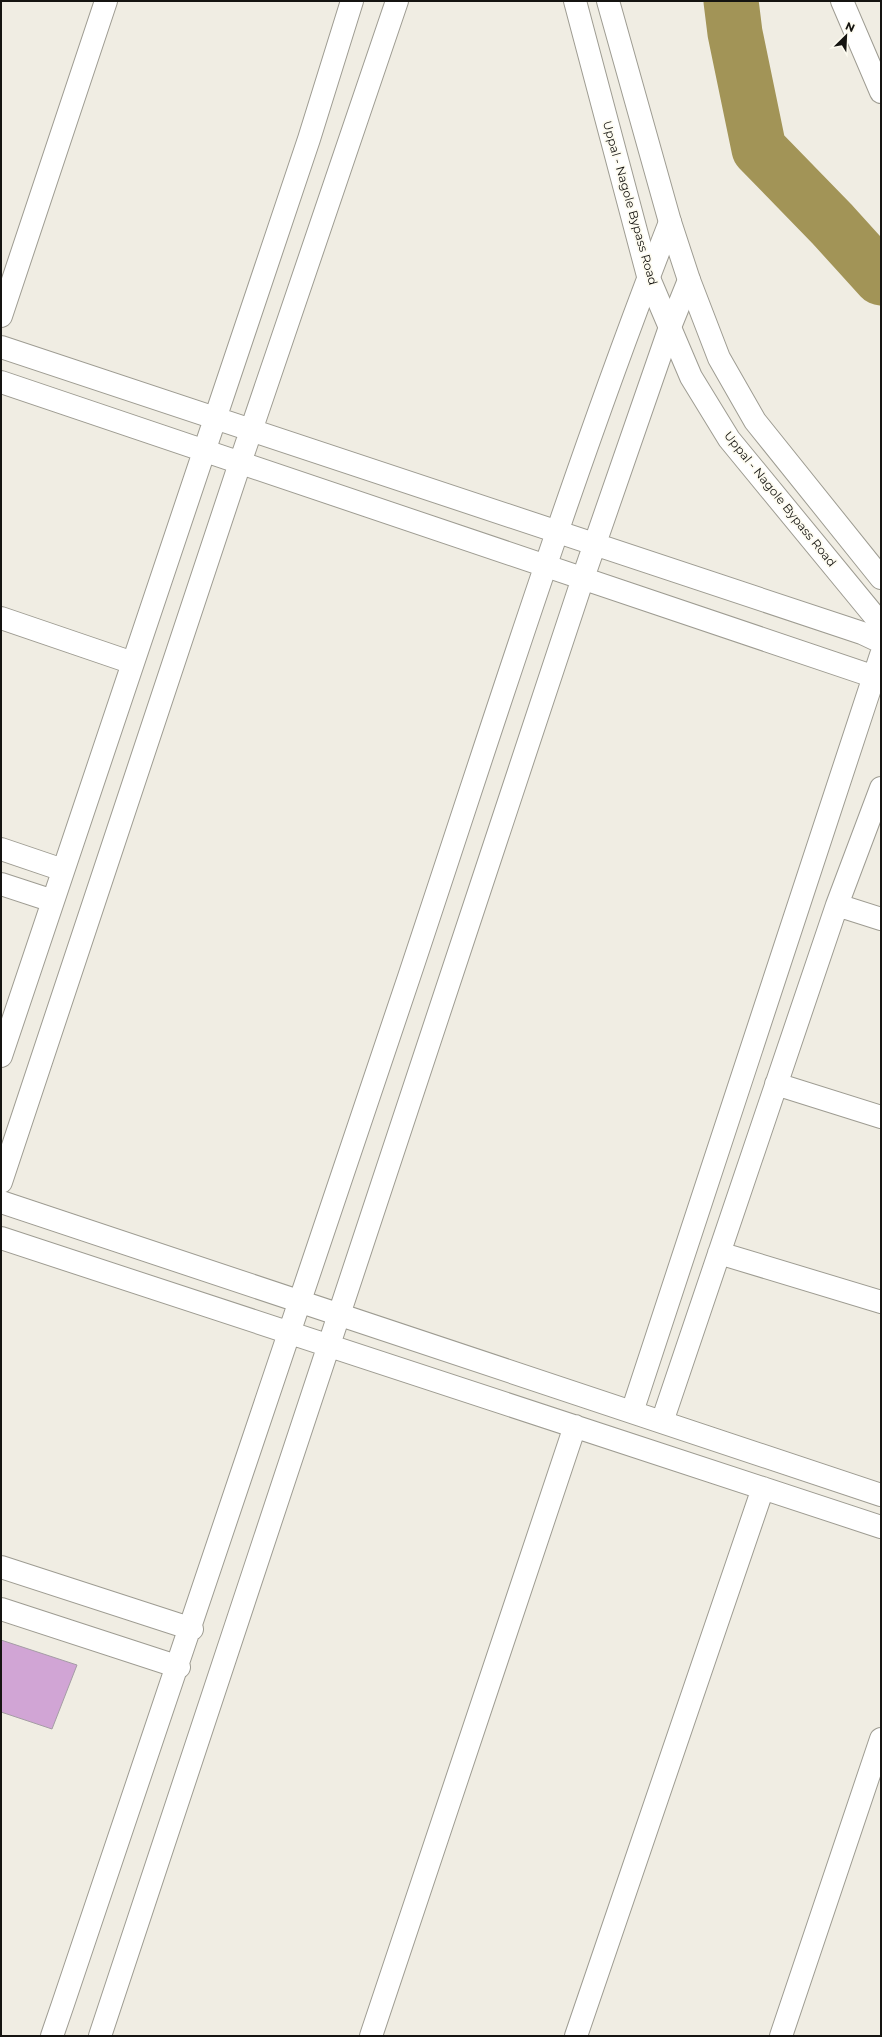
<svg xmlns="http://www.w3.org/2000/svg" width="882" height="2037" font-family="Montserrat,sans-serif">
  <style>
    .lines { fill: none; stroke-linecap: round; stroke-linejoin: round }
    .river { stroke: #a29457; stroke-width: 55 }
    .building { fill: #d1a5d5; stroke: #a59da5 }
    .street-casing { stroke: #9e9c92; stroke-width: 24 }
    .secondary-casing { stroke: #9e9c92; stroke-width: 24 }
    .street { stroke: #fff; stroke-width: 22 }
    .secondary { stroke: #fff; stroke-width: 22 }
    .labels { text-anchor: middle; stroke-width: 3.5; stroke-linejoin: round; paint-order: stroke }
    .street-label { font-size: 12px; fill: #151411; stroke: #fdfbf0 }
  </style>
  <rect width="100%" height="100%" fill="#f0ede3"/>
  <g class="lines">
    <path class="river" d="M731,1L735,33L759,149L832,224L881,278"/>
  </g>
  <path class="building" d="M1,1640L77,1665L52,1729L1,1712Z"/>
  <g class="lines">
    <defs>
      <path id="street" d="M842,1L881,92
        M1,316L106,1
        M1,347L862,633L881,642
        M1,382L881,679
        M1,618L133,663
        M1,849L63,870
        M1,884L53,901
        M837,905L881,919
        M1,1056L309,139L352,1
        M776,1084L881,1117
        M1,1182L240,463L397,1
        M1,1202L881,1495
        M1,1238L881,1527
        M719,1253L881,1302
        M632,1412L881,655
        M662,1422L837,905L881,788
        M1,1567L192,1629
        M1,1609L179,1667
        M52,2036C173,1684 291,1331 409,977C493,725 573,470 670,222
        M100,2036L583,578L670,327L689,280
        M371,2036L575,1426
        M576,2036L763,1488
        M781,2036L881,1739"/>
      <path id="secondary" d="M575,1L648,276L691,377L729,439L881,624
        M608,1L670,222L689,280L719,358L755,421L881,578"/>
    </defs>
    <use href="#street" class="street-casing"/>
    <use href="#secondary" class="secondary-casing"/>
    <use href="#street" class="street"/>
    <use href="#secondary" class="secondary"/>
  </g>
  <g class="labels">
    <g class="street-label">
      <text transform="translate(630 203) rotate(74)" y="4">Uppal - Nagole Bypass Road</text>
      <text transform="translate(780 499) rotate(51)" y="4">Uppal - Nagole Bypass Road</text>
    </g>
  </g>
  <rect width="882" height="2037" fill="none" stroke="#151411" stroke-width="4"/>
  <g transform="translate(846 36) rotate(24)" stroke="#fdfbf0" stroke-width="3" paint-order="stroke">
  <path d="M0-3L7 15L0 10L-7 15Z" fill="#151411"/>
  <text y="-6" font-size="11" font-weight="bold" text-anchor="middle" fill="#151411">N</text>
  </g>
</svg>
